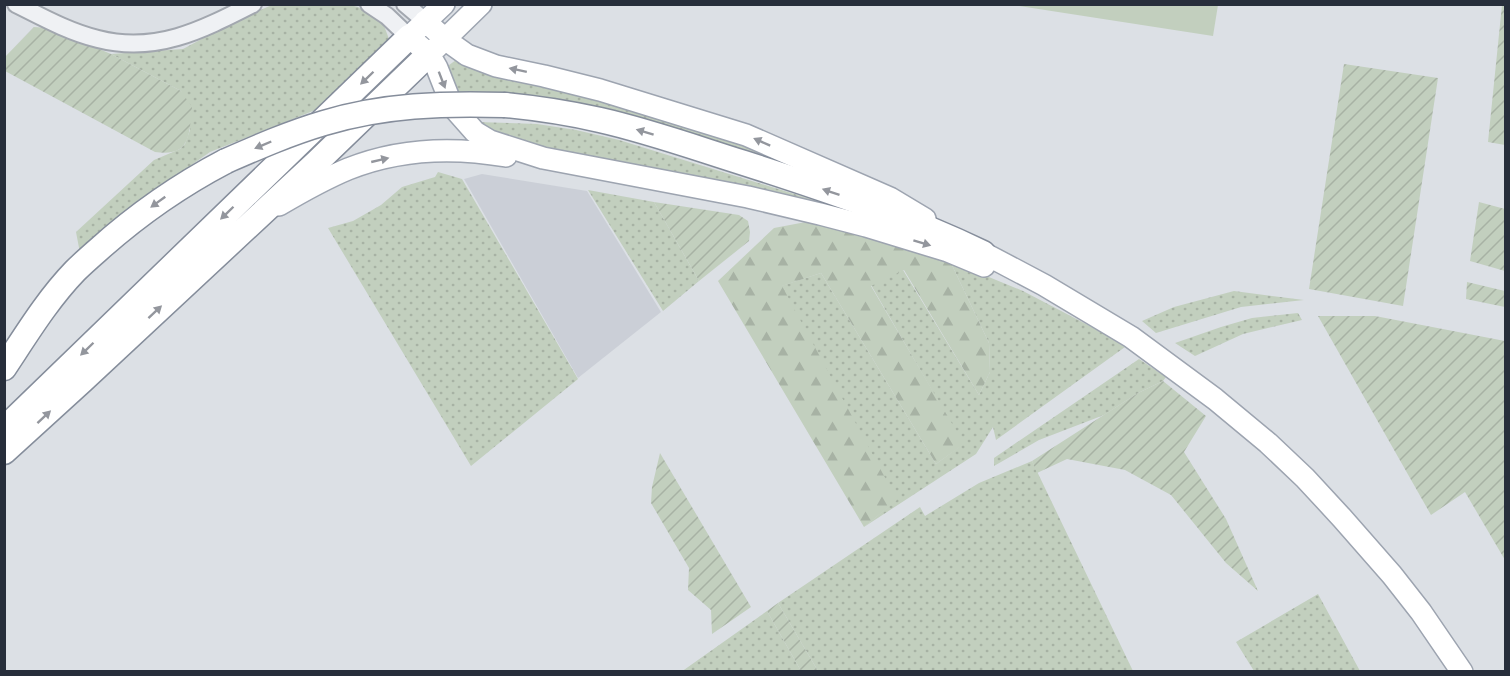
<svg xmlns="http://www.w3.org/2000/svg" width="1510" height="676" font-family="'DM Sans',sans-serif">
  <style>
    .built { fill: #cbcfd7 }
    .grass { fill: url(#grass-dots) }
    .forest { fill: url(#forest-firs) }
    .park { fill: #c2cfbe }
    .garden { fill: url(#garden-furrows) }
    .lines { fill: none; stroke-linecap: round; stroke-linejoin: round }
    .minor-casing { stroke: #a2a7af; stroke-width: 20 }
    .major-casing { stroke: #9da4b0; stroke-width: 24 }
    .highway-casing { stroke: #858d9b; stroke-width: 27 }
    .minor { stroke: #eff1f4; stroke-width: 16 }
    .major { stroke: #fff; stroke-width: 21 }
    .highway { stroke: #fff; stroke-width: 24 }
    .highway-bridge-casing { stroke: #858d9b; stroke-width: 27; stroke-linecap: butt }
    .highway-bridge { stroke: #fff; stroke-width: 24 }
    .oneway { fill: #93969d }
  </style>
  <defs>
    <pattern id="grass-dots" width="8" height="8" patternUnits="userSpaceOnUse" patternTransform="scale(1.5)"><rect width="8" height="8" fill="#c2cfbe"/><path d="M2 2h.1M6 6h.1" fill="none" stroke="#a7b2a4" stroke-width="1.8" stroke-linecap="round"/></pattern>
    <pattern id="forest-firs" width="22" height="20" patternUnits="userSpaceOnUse" patternTransform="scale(1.5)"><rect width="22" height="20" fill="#c2cfbe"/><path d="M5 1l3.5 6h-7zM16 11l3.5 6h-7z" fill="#a7b2a4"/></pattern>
    <pattern id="garden-furrows" width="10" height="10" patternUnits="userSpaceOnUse" patternTransform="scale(1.5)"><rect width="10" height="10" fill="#c2cfbe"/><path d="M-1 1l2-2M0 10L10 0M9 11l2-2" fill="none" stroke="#a7b2a4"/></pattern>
  </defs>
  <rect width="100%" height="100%" fill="#dce0e5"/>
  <path class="built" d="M482,174L587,191L661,312L578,378L464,179Z"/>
  <path class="grass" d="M272,5H350L358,7L383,23L389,39L318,109L210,152L133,206L80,253L76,232L154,160L180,149L185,144L190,130L181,91L111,54L183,49L237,20Z
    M456,60L537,81L759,148L861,192L454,95L445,68Z
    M476,122L537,124L576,130L619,140L856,213L514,142Z
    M438,172L462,179L578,379L471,466L328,228L353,221L381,205L402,187L435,177Z
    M588,190L654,202L699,281L663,311Z
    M950,261L1023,291L1105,334L1125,347L996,440L993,427L976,454L864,527L896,500L781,286L821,273L936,464L963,444L871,285L903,270L979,395L990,372L989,343Z
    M1234,291L1304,300L1241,307L1156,333L1142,321L1174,307Z
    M1298,313L1302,320L1243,334L1195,356L1175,343L1221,327L1252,318Z
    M1139,359L1166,377L1163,381L1138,393L1104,415L1039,440L994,466V458Z
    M1032,461L1133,671H818L778,603L920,507L925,516L979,483Z
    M1318,594L1360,671H1254L1236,642Z
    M767,611L801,671L681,672Z"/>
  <path class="forest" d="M811,221L950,261L989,343L990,372L979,395L904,270L871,286L964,444L936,464L821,273L782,286L897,500L864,527L718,281L774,228Z"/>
  <path class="park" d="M1012,5H1218L1213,36Z"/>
  <path class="garden" d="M1502,5H1506L1505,145L1488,142Z
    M34,27L49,28L111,54L181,91L192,107C189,135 191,157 155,152L5,71L4,58Z
    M1344,64L1438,78L1403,306L1309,289Z
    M654,202L739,215L748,221L750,232L749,241L699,281Z
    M1479,202L1505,209V271L1470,261Z
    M1467,282L1505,291V307L1466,299Z
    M1318,316H1375L1505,341V560L1465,492L1431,515Z
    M1163,381L1206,416L1184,452L1226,519L1258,591L1226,563L1171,495L1125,470L1067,459L1037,473L1032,461L1138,393Z
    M660,453L751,607L712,634L711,610L688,590L689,568L651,503L652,487Z
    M778,603L818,671H801L767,611Z"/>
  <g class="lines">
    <defs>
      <path id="minor" d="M16,4C42,17 69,32 98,39C156,54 202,30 253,4
        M369,4L387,16L409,37
        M405,4L425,21"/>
      <path id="major" d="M444,4L409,37L429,54L437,68L452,106L475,132L490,141L543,158L748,197L820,214L866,226L948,251L984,266
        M425,21L446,40L467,55L496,66L544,76L600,90L746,135L890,198L925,219
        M436,48L481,4
        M279,205C301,192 324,179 348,169C398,149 454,147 506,156
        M970,246L1044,285L1131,337L1215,399L1268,443L1305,478L1342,518L1392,575L1421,612L1462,672"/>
      <path id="highway" d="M505,105C537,108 569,113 600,120C649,131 696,148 744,163C825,189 906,216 983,253
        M4,368C26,335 47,300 75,271C82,264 90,257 98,250C137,215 180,185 226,161
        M4,429L409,37
        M4,452L82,381L316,163L429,54"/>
    </defs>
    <use href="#minor" class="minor-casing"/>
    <use href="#major" class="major-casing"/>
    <use href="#highway" class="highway-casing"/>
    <use href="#minor" class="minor"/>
    <use href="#major" class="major"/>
    <use href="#highway" class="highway"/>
    <defs>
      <path id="highway-bridge" d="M226,161C258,147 290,133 324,123C383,105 444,103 505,105"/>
    </defs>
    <use href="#highway-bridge" class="highway-bridge-casing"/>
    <use href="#highway-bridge" class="highway-bridge"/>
  </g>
  <defs><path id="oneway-solid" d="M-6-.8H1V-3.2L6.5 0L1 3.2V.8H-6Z" transform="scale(1.5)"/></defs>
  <g class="oneway">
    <use href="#oneway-solid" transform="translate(518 70) rotate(-168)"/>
    <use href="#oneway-solid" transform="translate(367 78) rotate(136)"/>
    <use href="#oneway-solid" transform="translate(442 80) rotate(69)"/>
    <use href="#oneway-solid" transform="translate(645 132) rotate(-163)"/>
    <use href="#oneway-solid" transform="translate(762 142) rotate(-156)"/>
    <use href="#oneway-solid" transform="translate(263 145) rotate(157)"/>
    <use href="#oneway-solid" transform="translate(380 160) rotate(-13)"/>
    <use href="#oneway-solid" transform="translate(831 192) rotate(-161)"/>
    <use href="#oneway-solid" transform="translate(158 202) rotate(144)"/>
    <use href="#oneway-solid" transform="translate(227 213) rotate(136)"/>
    <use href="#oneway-solid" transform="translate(922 243) rotate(17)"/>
    <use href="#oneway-solid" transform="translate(155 312) rotate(-43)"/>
    <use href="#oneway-solid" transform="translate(87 349) rotate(136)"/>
    <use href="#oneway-solid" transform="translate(44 417) rotate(-43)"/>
  </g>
  <rect width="1510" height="676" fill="none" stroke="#272e3b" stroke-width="12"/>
</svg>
